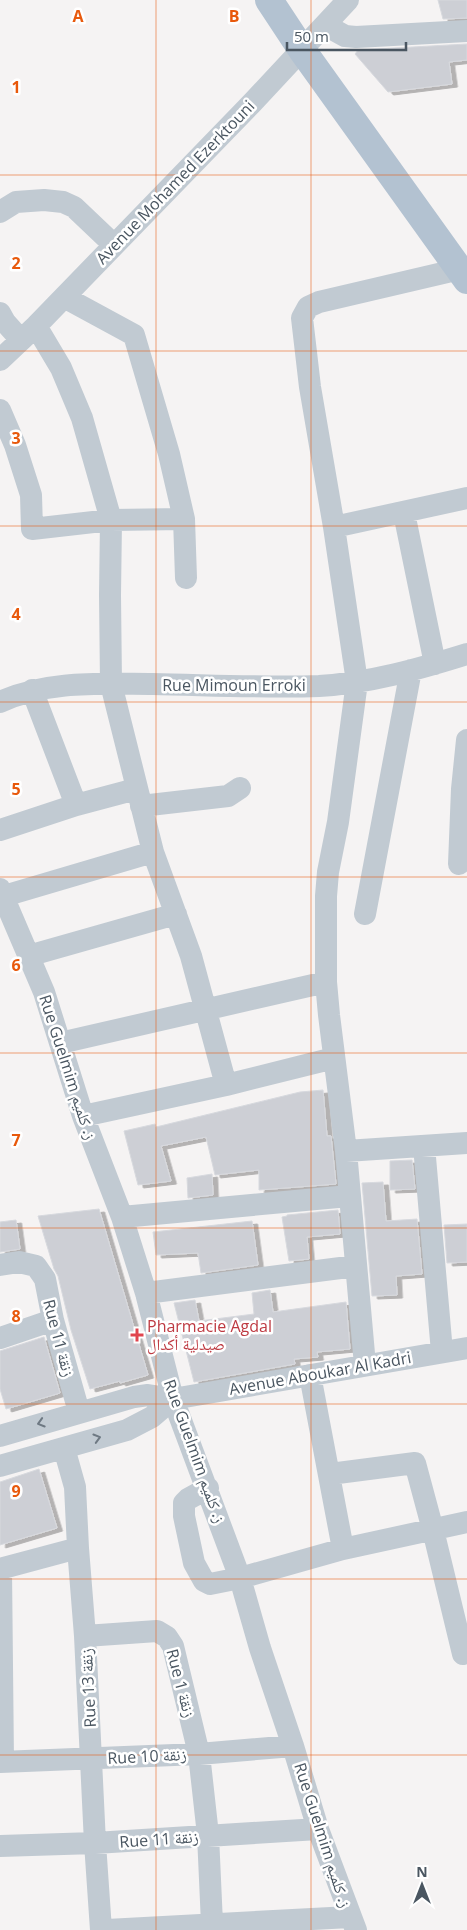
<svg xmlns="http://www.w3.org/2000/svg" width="467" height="1930" font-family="'Open Sans','Noto Naskh Arabic',sans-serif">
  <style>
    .building { fill: #cdcfd5; stroke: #d7d9de; filter: url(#shadow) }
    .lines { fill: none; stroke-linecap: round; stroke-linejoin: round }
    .minor { stroke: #c1cad2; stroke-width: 22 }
    .major { stroke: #b3c2d1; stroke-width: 28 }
    .oneway { stroke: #6e7983 }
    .grid { fill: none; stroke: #e8590c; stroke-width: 1; stroke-opacity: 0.55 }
    .health-dot { fill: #e0444e; stroke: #fff; stroke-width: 2 }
    .labels { text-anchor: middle; stroke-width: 5; stroke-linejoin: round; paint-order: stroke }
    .street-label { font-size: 16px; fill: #4a5661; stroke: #fff }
    .health-label { font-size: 16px; fill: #be3a42; stroke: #fff; text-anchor: start }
    .grid-label { font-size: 16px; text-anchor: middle; font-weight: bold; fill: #e8590c; stroke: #fff; stroke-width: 5; stroke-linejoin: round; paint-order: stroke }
  </style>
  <defs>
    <filter id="shadow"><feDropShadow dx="5.5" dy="3" stdDeviation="0" flood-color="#0004"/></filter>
  </defs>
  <rect width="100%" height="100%" fill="#f5f3f3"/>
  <path class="building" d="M438,0H467V18L443,19Z
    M467,44V60L449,62L452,84L388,92L355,54L358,50Z
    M323,1090L327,1136H331L336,1184L259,1190V1170L215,1175L206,1137L161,1146L171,1181L138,1185L124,1131L155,1124L156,1127L300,1092Z
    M412,1160L415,1189L390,1190V1161Z
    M212,1174L213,1195L188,1198L187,1178Z
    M383,1182L386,1221L417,1219L422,1274L396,1276L397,1295L372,1296L362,1183Z
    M99,1209L148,1375L120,1383V1381L90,1389L71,1330L58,1276L54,1269L38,1216Z
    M338,1210L340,1234L307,1237L309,1259L289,1261L282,1217L287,1216V1215Z
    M16,1220L20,1249L0,1252V1222Z
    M252,1221L258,1265L201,1273L198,1253L156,1255L153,1232Z
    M467,1224V1262L447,1263L444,1225Z
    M270,1290L273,1312L346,1302L350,1349L317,1352L318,1357L294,1359L295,1364L194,1382L174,1303L195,1300L199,1321L254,1314L252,1293Z
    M44,1337L60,1393L6,1409L0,1389V1351Z
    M39,1469L57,1528L0,1545V1482Z"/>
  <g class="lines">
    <path class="minor" d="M325,25L345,36L356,37L467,31
      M0,212L16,202L44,200L63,202L74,207L114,245
      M64,297L134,335L169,454L184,519
      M0,313L5,322L21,340
      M36,326L61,368L82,418L111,520L110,595L111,684L153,852L191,956L226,1085
      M0,360L36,326L252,103L348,0
      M0,410L15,445L31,495L32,529L111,520L184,519L186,578
      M404,513L435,664
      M334,527L467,498
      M32,690L76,805
      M0,702C48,680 101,684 153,684C208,685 264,688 319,686C370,683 419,669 467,654
      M141,806L228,796L240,788
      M0,830L76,805L136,789
      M459,864L462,789L467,740
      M0,889L44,992L83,1116L122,1217L146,1293L173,1399L240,1578L260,1648L293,1746L318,1829L356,1930
      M4,896L153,852
      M365,914L411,670
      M28,956L176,914
      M60,1043L326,982
      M83,1116L226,1085L334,1058
      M424,1146L442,1352
      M346,1151L467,1143
      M122,1217L349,1196
      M0,1265L19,1262L36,1266L45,1279L53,1320L79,1412
      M146,1293L356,1266
      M0,1338L53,1320
      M365,1365L346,1151L329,1015L326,982V896L328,872L338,822L357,682L334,527L310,387L302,318L308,307L319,302L460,269
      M310,1375L343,1549
      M0,1436L134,1397L148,1395L173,1399L467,1348
      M64,1448L75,1487L78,1548L85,1636L95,1843L101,1930
      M0,1466L127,1430L152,1417L173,1399
      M330,1474L415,1463L433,1530L463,1654
      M208,1488L188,1499L184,1503V1516L194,1563L204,1581L210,1584L240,1578L343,1549L467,1522
      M0,1569L78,1548
      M1,1569L3,1762
      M85,1636L157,1631L167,1637L173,1646L199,1754L208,1835L212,1924
      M0,1762L199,1754L293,1746
      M0,1846L95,1843L318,1829
      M107,1930L350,1917"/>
    <path class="major" d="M269,0L302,50L467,280"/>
  </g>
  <defs><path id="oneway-chevron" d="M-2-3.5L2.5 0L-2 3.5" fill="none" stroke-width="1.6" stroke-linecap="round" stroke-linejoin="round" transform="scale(1.25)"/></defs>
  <g class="oneway">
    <use href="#oneway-chevron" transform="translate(41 1423) rotate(163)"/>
    <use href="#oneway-chevron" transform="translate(97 1438) rotate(-16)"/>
  </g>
  <path class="grid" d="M156,0V1930M311,0V1930M0,175H467M0,351H467M0,526H467M0,702H467M0,877H467M0,1053H467M0,1228H467M0,1404H467M0,1579H467M0,1755H467"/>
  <path class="health-dot" d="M134.5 1327.5h5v5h5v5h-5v5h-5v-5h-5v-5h5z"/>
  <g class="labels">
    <g class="street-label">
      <text transform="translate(175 182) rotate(-46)" y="6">Avenue Mohamed Ezerktouni</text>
      <text x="234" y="691">Rue Mimoun Erroki</text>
      <text transform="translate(68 1067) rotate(72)" y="6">Rue Guelmim ز. كلميم</text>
      <text transform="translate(59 1338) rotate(75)" y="6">Rue 11 زنقة</text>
      <text transform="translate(320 1373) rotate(-10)" y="6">Avenue Aboukar Al Kadri</text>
      <text transform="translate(195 1451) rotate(70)" y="6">Rue Guelmim ز. كلميم</text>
      <text transform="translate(181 1683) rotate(75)" y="6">Rue 1 زنقة</text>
      <text transform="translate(88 1688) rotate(-93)" y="6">Rue 13 زنقة</text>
      <text transform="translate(147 1756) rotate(-3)" y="6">Rue 10 زنقة</text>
      <text transform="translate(323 1835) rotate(72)" y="6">Rue Guelmim ز. كلميم</text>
      <text transform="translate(159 1839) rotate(-4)" y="6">Rue 11 زنقة</text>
    </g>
    <g class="health-label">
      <text x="147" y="1332">Pharmacie Agdal<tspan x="147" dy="18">صيدلية أكدال</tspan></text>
    </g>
  </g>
  <g class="grid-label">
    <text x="78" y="22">A</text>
    <text x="234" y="22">B</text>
    <text x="16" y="93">1</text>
    <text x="16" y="269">2</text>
    <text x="16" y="444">3</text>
    <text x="16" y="620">4</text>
    <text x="16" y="795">5</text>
    <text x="16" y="971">6</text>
    <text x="16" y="1146">7</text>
    <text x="16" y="1322">8</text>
    <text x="16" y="1497">9</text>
  </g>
  <g transform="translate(422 1885)" stroke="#ffffff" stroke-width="4" paint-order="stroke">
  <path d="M0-4L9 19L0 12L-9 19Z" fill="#4a5661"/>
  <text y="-8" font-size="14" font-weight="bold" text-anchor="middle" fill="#4a5661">N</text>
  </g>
  <path d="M287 42v8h119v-8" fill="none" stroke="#4a5661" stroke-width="2.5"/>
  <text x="294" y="42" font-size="15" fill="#4a5661" stroke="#ffffff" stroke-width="4" paint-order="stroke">50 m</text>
</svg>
